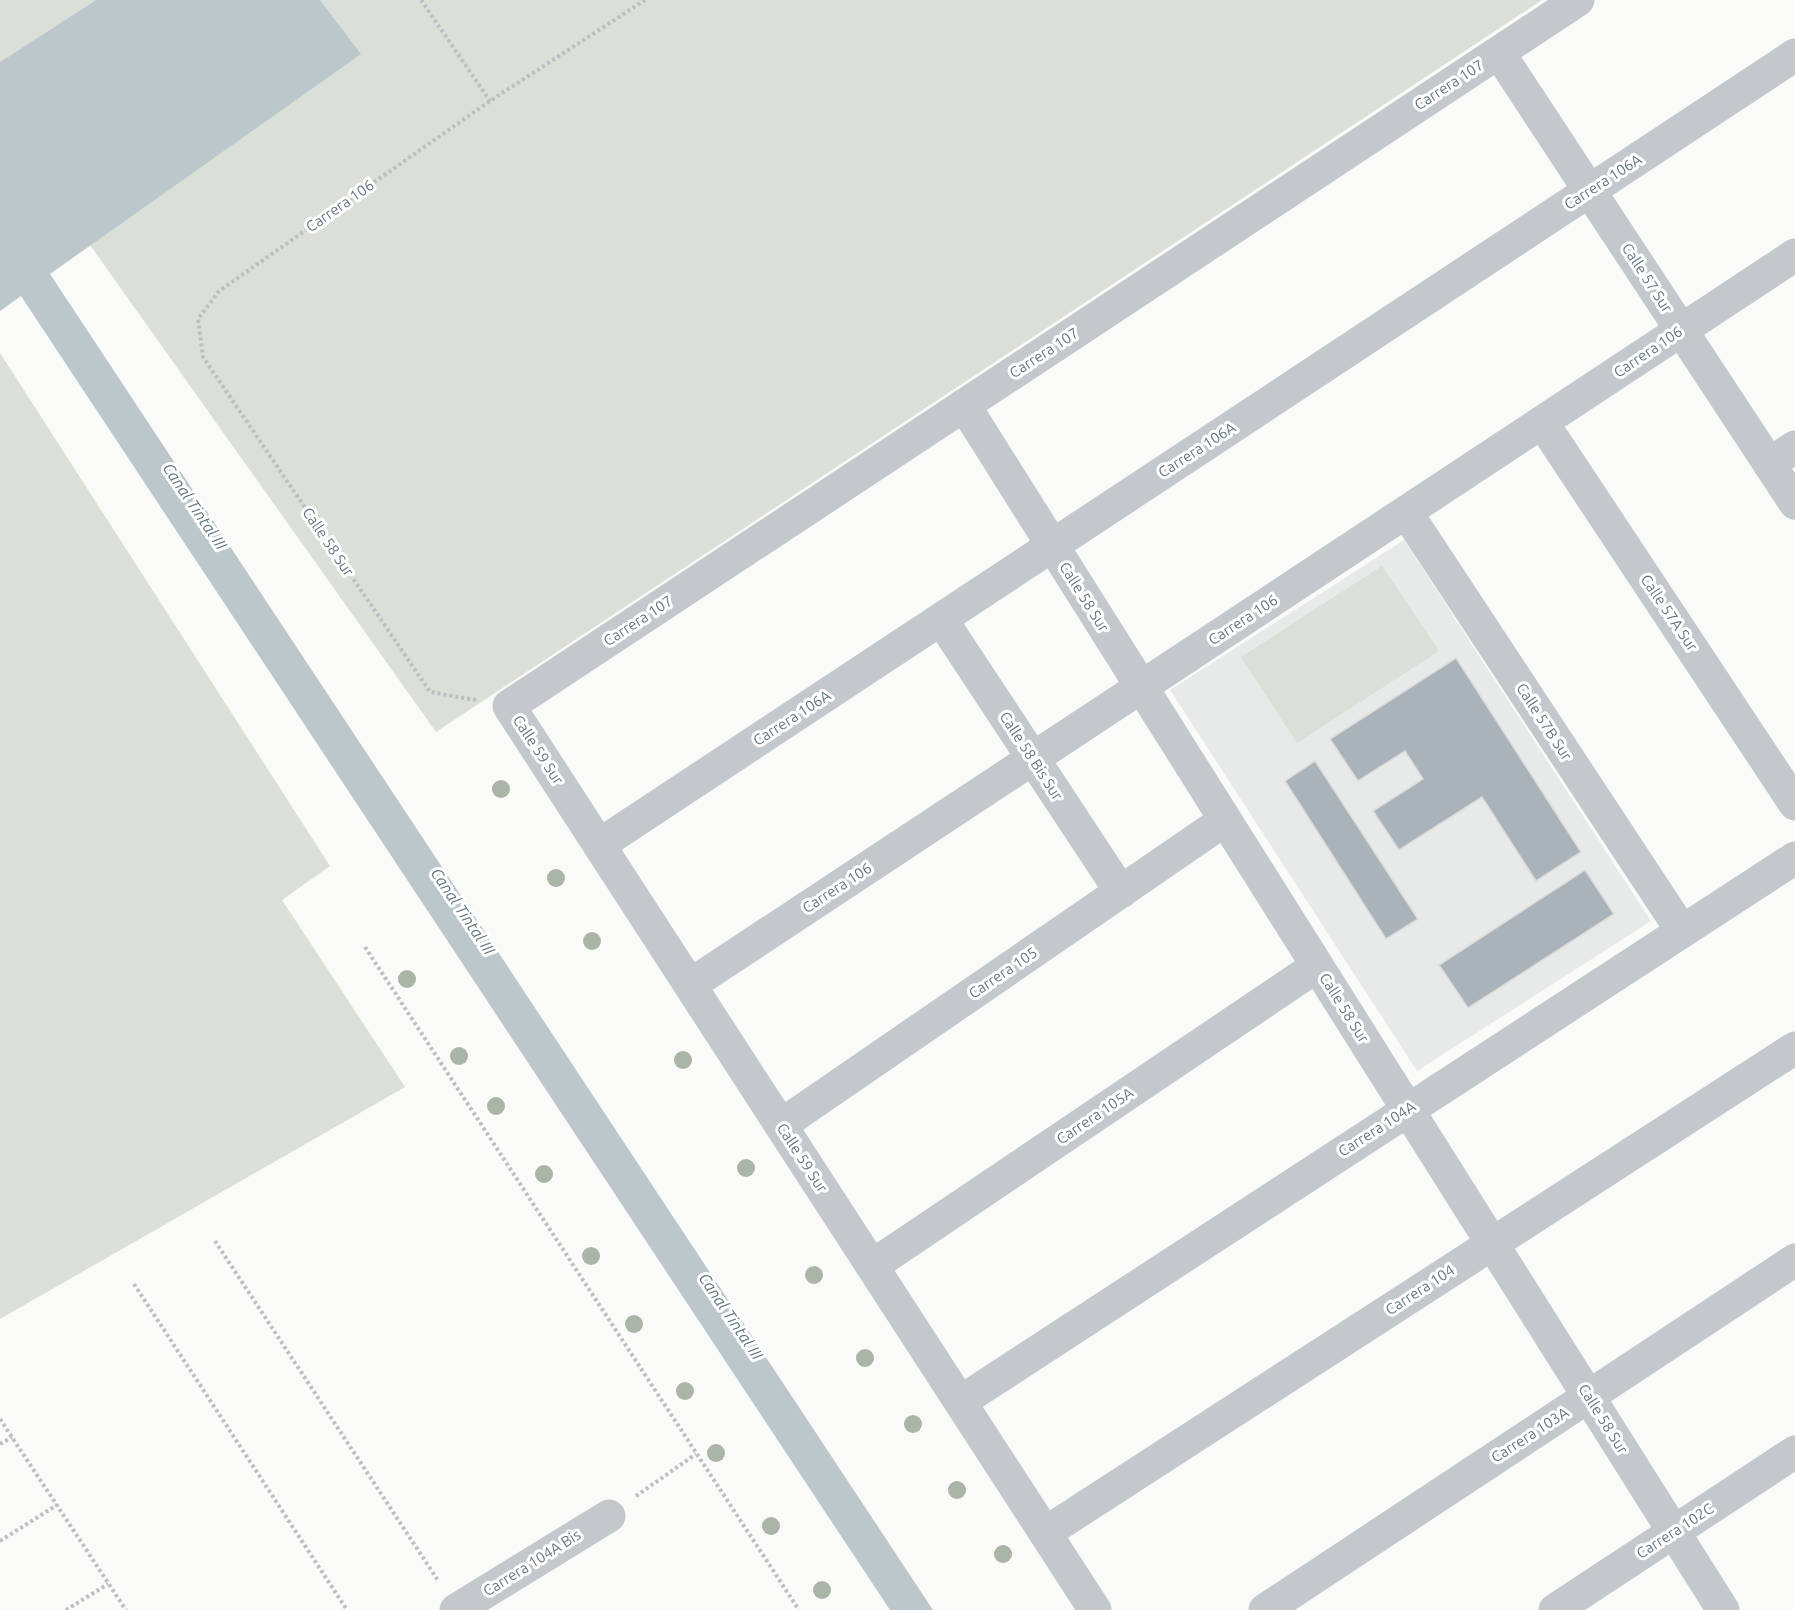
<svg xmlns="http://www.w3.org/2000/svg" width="1795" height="1610" font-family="Ubuntu,sans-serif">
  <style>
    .built { fill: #e8e9e9 }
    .green { fill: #dadfd7 }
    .water { fill: #bbc7cb }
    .building { fill: #aab3b9; stroke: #dcdcda; stroke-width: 1.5 }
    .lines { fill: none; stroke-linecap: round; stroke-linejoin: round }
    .path { stroke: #bbbfc2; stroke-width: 4; stroke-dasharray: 3 3; stroke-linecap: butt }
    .street { stroke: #c3c8cc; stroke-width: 33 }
    .tree { fill: #aab4a7 }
    .labels { text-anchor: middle; stroke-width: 6; stroke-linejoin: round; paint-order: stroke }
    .street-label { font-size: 15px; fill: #657683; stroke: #fff }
    .water-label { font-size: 16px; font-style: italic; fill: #60757c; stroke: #fff }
  </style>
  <rect width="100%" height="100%" fill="#fafaf8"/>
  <path class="built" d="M1404,540L1651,921L1417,1071L1170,690Z"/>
  <path class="green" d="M0,0H96L0,62Z
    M320,0H1542L436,732L90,245L360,54Z
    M0,353L330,866L282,900L405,1087L0,1319Z
    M1382,566L1439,651L1297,743L1241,657Z"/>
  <path class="water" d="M96,0H320L361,54L50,274L933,1610H890L21,296L0,311V62Z"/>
  <path class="building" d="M1456,658L1581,852L1536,881L1482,797L1399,850L1373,811L1423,779L1405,751L1358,781L1330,739Z
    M1315,761L1418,919L1386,939L1285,781Z
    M1585,870L1614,914L1468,1008L1439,965Z"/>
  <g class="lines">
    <path class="path" d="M421,0L490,101
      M476,700L430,692L203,357L198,319L219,291L490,101L645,0
      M365,947L799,1610
      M215,1241L439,1582
      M134,1284L347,1610
      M0,1419L126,1610
      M0,1444L12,1437
      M636,1496L696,1454
      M0,1541L57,1505
      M66,1610L108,1584"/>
    <path class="street" d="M1499,53L1795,503
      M964,405L1723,1610
      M1542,422L1795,804
      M1769,464L1795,447
      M1406,512L1682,931
      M941,619L1121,892
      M599,845L1795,55
      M690,985L1795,255
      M781,1125L1225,820
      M872,1266L1317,966
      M960,1402L1795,858
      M1045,1533L1795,1048
      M456,1610L609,1516
      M1095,1610L509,706L1578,0
      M1265,1610L1795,1260
      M1555,1610L1795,1452"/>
  </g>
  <g class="tree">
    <circle cx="501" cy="789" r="9"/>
    <circle cx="556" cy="878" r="9"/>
    <circle cx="592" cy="941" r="9"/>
    <circle cx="407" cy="979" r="9"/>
    <circle cx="459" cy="1056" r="9"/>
    <circle cx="683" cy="1060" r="9"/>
    <circle cx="496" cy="1106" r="9"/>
    <circle cx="746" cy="1168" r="9"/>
    <circle cx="544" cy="1174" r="9"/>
    <circle cx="591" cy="1256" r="9"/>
    <circle cx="814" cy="1275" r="9"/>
    <circle cx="634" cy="1324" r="9"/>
    <circle cx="865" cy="1358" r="9"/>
    <circle cx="685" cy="1391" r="9"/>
    <circle cx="913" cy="1424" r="9"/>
    <circle cx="716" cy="1453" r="9"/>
    <circle cx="957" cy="1490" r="9"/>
    <circle cx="771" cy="1526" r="9"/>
    <circle cx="1003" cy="1554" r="9"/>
    <circle cx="822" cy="1590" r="9"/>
  </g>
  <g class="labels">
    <g class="street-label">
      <text transform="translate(1449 85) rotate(-33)" y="5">Carrera 107</text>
      <text transform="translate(1603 182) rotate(-33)" y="5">Carrera 106A</text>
      <text transform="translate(340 206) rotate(-35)" y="5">Carrera 106</text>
      <text transform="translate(1647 278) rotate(57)" y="5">Calle 57 Sur</text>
      <text transform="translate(1648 352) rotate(-34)" y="5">Carrera 106</text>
      <text transform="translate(1044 353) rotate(-33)" y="5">Carrera 107</text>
      <text transform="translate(1197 450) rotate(-33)" y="5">Carrera 106A</text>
      <text transform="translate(328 542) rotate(56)" y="5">Calle 58 Sur</text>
      <text transform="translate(1084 597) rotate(58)" y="5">Calle 58 Sur</text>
      <text transform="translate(1669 613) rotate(56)" y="5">Calle 57A Sur</text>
      <text transform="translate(1243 620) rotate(-33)" y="5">Carrera 106</text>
      <text transform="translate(638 621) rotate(-33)" y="5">Carrera 107</text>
      <text transform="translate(792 718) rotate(-33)" y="5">Carrera 106A</text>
      <text transform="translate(1544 722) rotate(57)" y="5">Calle 57B Sur</text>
      <text transform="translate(538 750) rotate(57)" y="5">Calle 59 Sur</text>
      <text transform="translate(1031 756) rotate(57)" y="5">Calle 58 Bis Sur</text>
      <text transform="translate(837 888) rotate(-33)" y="5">Carrera 106</text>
      <text transform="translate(1003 973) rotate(-34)" y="5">Carrera 105</text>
      <text transform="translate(1344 1008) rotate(58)" y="5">Calle 58 Sur</text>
      <text transform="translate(1095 1116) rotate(-34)" y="5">Carrera 105A</text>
      <text transform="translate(1377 1129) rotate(-33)" y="5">Carrera 104A</text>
      <text transform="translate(802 1158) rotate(57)" y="5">Calle 59 Sur</text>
      <text transform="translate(1420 1290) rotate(-33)" y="5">Carrera 104</text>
      <text transform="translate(1603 1419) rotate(58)" y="5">Calle 58 Sur</text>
      <text transform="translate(1530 1435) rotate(-33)" y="5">Carrera 103A</text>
      <text transform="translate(1675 1531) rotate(-33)" y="5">Carrera 102C</text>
      <text transform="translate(532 1563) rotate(-32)" y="5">Carrera 104A Bis</text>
    </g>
    <g class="water-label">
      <text transform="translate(195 506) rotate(56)" y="6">Canal Tintal III</text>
      <text transform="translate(463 911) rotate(56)" y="6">Canal Tintal III</text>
      <text transform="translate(731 1316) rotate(56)" y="6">Canal Tintal III</text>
    </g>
  </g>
</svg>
